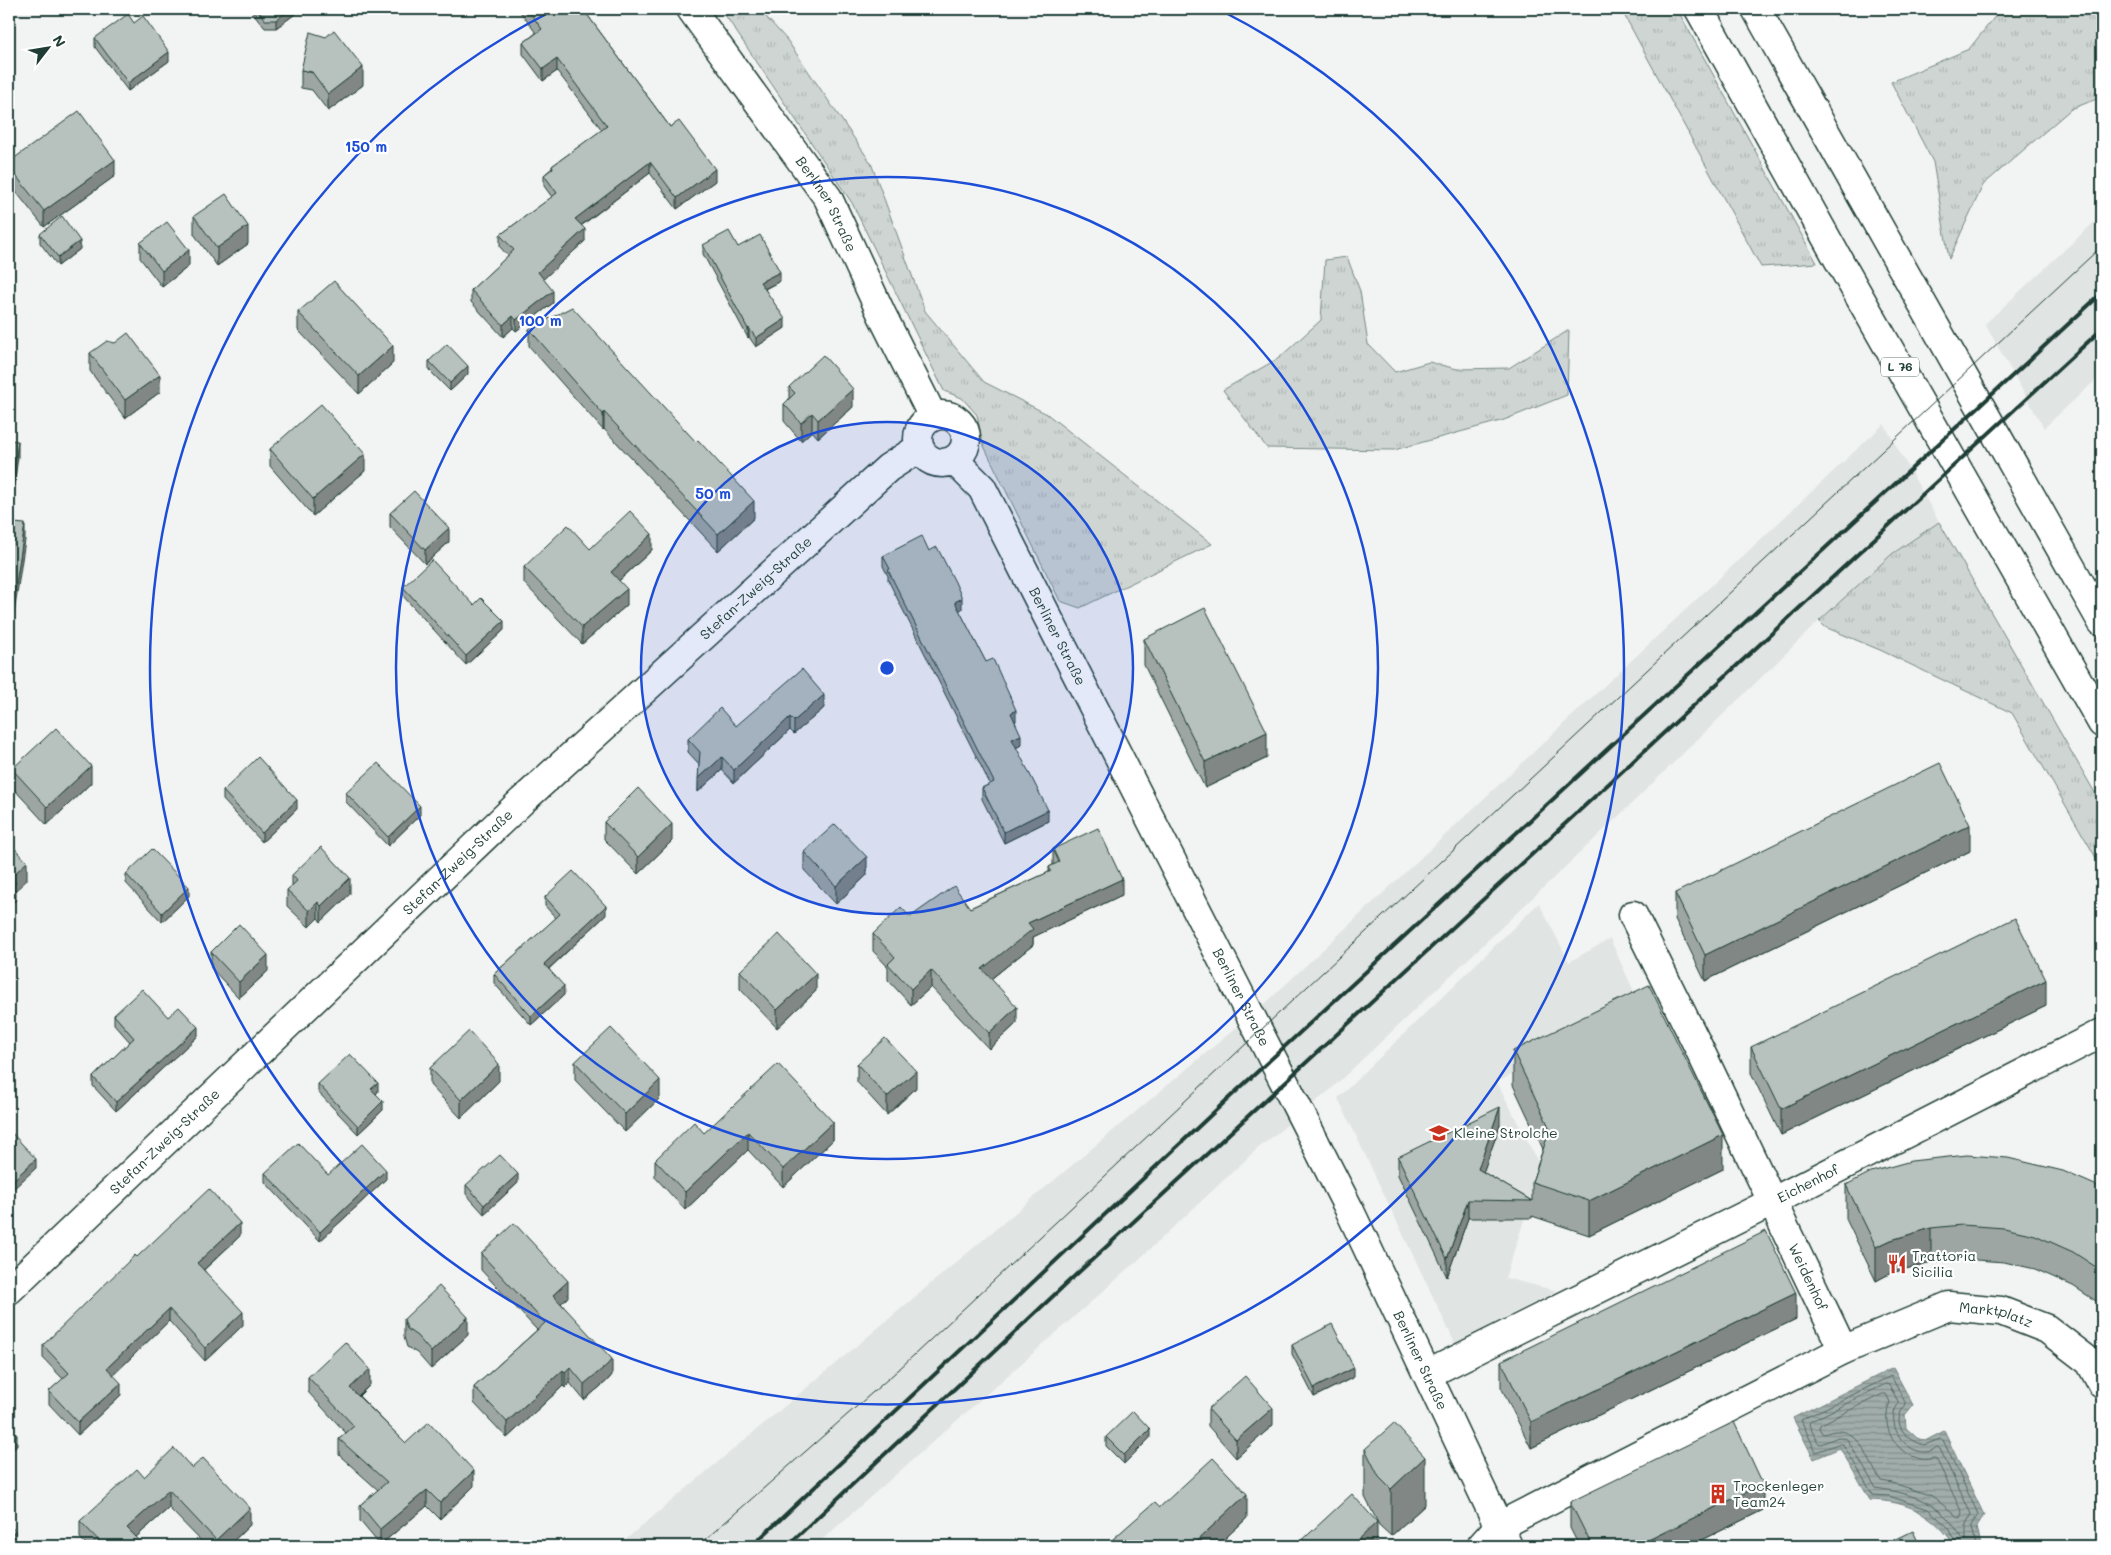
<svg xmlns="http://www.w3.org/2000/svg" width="2111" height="1555" font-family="Mali,sans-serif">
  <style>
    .built { fill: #e0e4e3 }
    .grass { fill: url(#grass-tufts); stroke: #768984 }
    .water { fill: url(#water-rules); stroke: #6d807b }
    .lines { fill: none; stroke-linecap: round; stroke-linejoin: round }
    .shore { stroke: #536a63; stroke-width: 1 }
    .minor-casing { stroke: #1f3d34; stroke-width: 31 }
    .primary-casing { stroke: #1f3d34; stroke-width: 31 }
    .minor { stroke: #fff; stroke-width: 28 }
    .primary { stroke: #fff; stroke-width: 28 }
    .tram { stroke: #1f3d34; stroke-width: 1 }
    .rail { stroke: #1f3d34; stroke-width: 4 }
    .wall { fill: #9da6a3; stroke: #1f3d34 }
    .shaded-wall { fill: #808784; stroke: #1f3d34 }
    .building { fill: #b7c1bd; stroke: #1f3d34 }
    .ring { fill: none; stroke: #1d4ed8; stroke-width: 2.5 }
    .labels { text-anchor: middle; stroke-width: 4.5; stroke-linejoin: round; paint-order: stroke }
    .shield { fill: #fff; stroke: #627771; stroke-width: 1 }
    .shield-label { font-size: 12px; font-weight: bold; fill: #1f3d34 }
    .street-label { font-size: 14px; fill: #1f3d34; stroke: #fff }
    .poi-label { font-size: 14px; fill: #1f3d34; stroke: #fff; text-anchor: start }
    .centre { fill: #1d4ed8; stroke: #fff; stroke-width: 2.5 }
    .ring-label { font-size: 15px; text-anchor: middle; font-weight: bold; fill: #1d4ed8; stroke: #fff; stroke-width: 4.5; stroke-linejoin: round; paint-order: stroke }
  </style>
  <defs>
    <pattern id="grass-tufts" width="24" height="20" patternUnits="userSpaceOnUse" patternTransform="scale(1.25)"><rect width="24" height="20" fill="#ced5d3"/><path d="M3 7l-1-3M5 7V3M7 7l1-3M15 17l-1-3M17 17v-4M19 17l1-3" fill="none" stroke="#b0b8b6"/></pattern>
    <pattern id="water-rules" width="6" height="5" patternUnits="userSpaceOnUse" patternTransform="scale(1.25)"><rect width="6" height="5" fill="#a1adaa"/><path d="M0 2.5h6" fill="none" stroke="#838e8b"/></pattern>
  </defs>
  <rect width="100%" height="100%" fill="#f2f3f3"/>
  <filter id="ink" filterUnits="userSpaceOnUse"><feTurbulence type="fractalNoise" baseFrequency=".02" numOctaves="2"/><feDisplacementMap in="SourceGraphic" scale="10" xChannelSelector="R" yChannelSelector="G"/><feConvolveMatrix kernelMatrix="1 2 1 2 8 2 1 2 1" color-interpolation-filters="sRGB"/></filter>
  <g filter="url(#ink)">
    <path class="built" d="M2102,215V374L2044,428L1985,324Z
      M1884,424L1939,522L1892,554L1819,621L1624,811L1330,1090L1256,1150L1136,1262L815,1546H618L1268,1001Z
      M1539,903L1569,962L1610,939L1642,1009L1497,1082L1541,1168L1505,1278L1557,1291L1455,1343L1338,1098Z"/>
    <path class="grass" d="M721,9H759L787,40L871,163L925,311L984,382L1047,414L1212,544L1080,608L1060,601L983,444L977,415L962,398L944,391L852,203Z
      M1621,9H1677L1817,263L1761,267Z
      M2001,9H2102V97L2071,109L1983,185L1949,259L1933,162L1891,82L1969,49Z
      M1347,257L1360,291L1368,344L1395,372L1429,362L1457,369L1509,368L1569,330L1567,395L1504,420L1394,450L1267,448L1223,390L1279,358L1321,320L1325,260Z
      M1939,522L2102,805V868L2012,713L1880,650L1825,627L1819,621L1892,554Z"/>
    <path class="water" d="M1893,1368L1913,1405L1905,1415L1906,1428L1917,1438L1925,1441L1944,1431L1984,1515L1977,1526L1981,1546H1955C1934,1514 1908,1501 1870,1500L1840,1448L1814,1459L1793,1418Z"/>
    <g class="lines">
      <path class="shore" d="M1886,1384L1889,1385L1899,1403C1897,1406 1894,1410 1894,1414C1891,1431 1907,1453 1926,1452C1930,1452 1934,1449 1937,1447L1940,1449L1971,1514L1966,1524V1540L1963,1539C1940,1502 1917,1495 1876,1488L1847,1439L1838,1437L1821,1444L1818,1443L1809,1425L1810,1422Z
        M1883,1394H1886L1890,1402C1880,1427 1894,1453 1921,1459C1926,1460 1931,1458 1936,1458L1962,1513L1960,1518L1958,1517L1932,1496L1893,1483L1881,1481C1865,1457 1859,1420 1824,1434L1822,1433L1819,1428L1820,1425Z
        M1958,1546L1949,1528L1928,1509L1889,1496L1873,1495L1843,1444H1838L1816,1452L1801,1420L1891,1376L1906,1404C1905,1407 1901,1410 1900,1414C1895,1430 1911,1441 1924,1445L1940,1439L1943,1440L1978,1514L1972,1526L1976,1546"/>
      <defs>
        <g id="minor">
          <path id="s1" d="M691,9L828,198L882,315L933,417"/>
          <circle cx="942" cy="439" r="24"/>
          <path id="s2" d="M954,460L982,488L1349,1209L1508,1546"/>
          <path id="s3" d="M1633,915L1696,1042L1843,1350"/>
          <path id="s4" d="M9,1290L522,801L888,468L919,448"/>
          <path id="s5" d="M1428,1374L1772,1202L2102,1033"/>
          <path id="s6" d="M1481,1546L1499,1526L1843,1350L1949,1306L2001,1311L2047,1329L2090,1362L2102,1384"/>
        </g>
        <path id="primary" d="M1699,9L1838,259L2102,723
          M1756,9L2102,622"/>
      </defs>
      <use href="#minor" class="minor-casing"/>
      <use href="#primary" class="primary-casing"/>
      <use href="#minor" class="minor"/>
      <use href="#primary" class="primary"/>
      <path class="tram" d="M698,1546L897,1371L1279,1013L2102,246"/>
      <path class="rail" d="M752,1546L1230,1097L2102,293
        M787,1546L1067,1283L2102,329"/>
    </g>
    <path class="wall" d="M250,9H302L276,28H265Z
      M518,9H583L670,127L715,181L677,209L650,173L581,226L585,241L543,279L553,303L516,331L513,328L503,337L471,302V290L508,256L500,247V235L552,197L544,186V175L552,168V166L602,130L557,71L543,81L523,54V43L536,33Z
      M134,23L169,61L128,91L95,47V38Z
      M301,70L363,85L328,111L312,90L301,88Z
      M9,162L115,176L44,227L9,183Z
      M194,216L248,244L217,266L194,234Z
      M40,234L80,249L58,266L40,243Z
      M140,243L189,266L162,287L140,258Z
      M703,245L738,247L780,281L765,289L785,328L756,347L749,337L748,338L703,254Z
      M298,312L393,363L359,394L298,330Z
      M529,329L754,518L718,551L604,429L603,430L529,346Z
      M90,353L160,392L125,418L90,371Z
      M429,361L468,374L450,391L429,370Z
      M789,387L853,407L818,438L812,431L801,441L784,421V404L789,399Z
      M270,449L365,471L313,516L270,466Z
      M390,513L449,542L425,564L390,527Z
      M590,549L652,550L619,581L627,605L582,644L524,583V567Z
      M929,551L962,609L959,610L1016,721L1015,722L1021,745L1016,748L1048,821L1004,843L982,799V788L990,784L888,580V576L883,566V556Z
      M403,587L474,605L504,630L466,665L403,596Z
      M1144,639L1267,758L1205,788L1144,665Z
      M824,708L794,734L790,730L734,783L722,770L698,792L699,764L688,752V739L736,726Z
      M12,769L91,783L47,825L12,787Z
      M223,791L297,809L262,842L223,800Z
      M346,793L420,815L388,846L346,802Z
      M604,822L672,841L638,874L604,839Z
      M1053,849L1122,895L1033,937V945L991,979L1017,1023L989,1049L931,987L911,1005L888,980V967L873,951V934L910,917L970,908L1049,872V867L1053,865Z
      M1970,851L1705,981L1675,919V893Z
      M804,852L867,875L836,904L804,870Z
      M126,874L189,896L162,922L126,883Z
      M292,875L350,894L321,922L318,918L309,927L287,906V890L292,886Z
      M545,897L606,915L549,969L564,995L531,1025L494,983V974L556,918L545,906Z
      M211,952L268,971L239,998L211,968Z
      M740,971L816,991L777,1028L740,989Z
      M2046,1006L1781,1135L1751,1073V1047Z
      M114,1015L168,1017L198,1036L116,1111L93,1086V1077L130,1042L114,1024Z
      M1513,1051L1723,1169L1589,1235L1532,1216V1218H1468L1447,1277L1398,1175V1157L1500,1125L1483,1172L1532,1201V1182L1543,1149L1513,1085Z
      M575,1062L660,1098L625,1132L575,1080Z
      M857,1064L916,1088L887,1115L857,1082Z
      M430,1068L499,1081L461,1118L430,1085Z
      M318,1084L378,1092L376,1094L383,1110L358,1134L318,1092Z
      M833,1122V1140L783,1187L748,1150L685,1210L655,1177V1160L704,1133Z
      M265,1173L328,1175L386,1179L320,1241L265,1182Z
      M518,1183L484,1214L466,1194V1185Z
      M1846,1185L2102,1188V1306L2099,1303L2073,1286L2035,1269L2004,1262L1962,1259L1931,1262L1891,1273L1876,1281L1846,1219Z
      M240,1236L204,1270L243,1325L205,1361L169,1321L113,1375L121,1395L78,1435L49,1404V1391L63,1379L43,1358V1345L137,1257Z
      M481,1254L568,1297L561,1303L612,1375L607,1381L584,1400L570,1383L565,1388L563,1386L507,1438L474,1403V1387L537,1330L481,1270Z
      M404,1319L468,1335L431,1369L417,1353L407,1347L404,1337Z
      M1796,1319L1531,1448L1501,1387V1361Z
      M1292,1345L1354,1377L1314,1397L1292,1354Z
      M308,1377L370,1385L359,1396L406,1443L474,1486L440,1519L427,1506L380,1545L360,1521V1505L378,1490L339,1455V1439L346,1433L308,1392Z
      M1208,1409L1273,1425L1236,1458L1208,1426Z
      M1106,1437L1150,1438L1124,1464L1106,1446Z
      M1365,1449L1425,1505L1391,1536L1379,1525L1365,1497Z
      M192,1468L250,1525L228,1546H206L169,1508L136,1537L140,1546H88L80,1538V1521L144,1477Z
      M1570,1502L1763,1510L1690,1546H1579L1570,1528Z
      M1160,1507L1247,1518L1217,1546H1113V1539Z"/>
    <path class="shaded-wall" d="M290,9H302L276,28V20Z
      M169,52V61L128,91V83Z
      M557,59V71L543,81V69Z
      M363,67V85L328,111V94Z
      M115,160V176L44,227V211Z
      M650,162V173L575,230V219Z
      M715,169V181L677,209V198Z
      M248,226V244L217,266V248Z
      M585,229V241L538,284V272Z
      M80,241V249L58,266V257Z
      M189,250V266L162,287V271Z
      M780,272V281L760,291V282Z
      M553,291V303L516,331V320Z
      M513,316V328L503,337V325Z
      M785,319V328L756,347V338Z
      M749,328V337L748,338V329Z
      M393,346V363L359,394V376Z
      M468,366V374L450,391V383Z
      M160,375V392L125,418V400Z
      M853,389V407L818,438V420Z
      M604,412V429L603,430V414Z
      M812,413V431L801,441V423Z
      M18,441V457L9,523V507Z
      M365,454V471L313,516V499Z
      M754,501V518L718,551V534Z
      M25,524V540L9,647V631Z
      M449,528V542L425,564V550Z
      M652,534V550L611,588V572Z
      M627,589V605L582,644V627Z
      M962,598V609L955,613V602Z
      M504,621V630L466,665V656Z
      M14,674V690L9,697V681Z
      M824,695V708L794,734V721Z
      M1016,710V721L1011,724V713Z
      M790,717V730L734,783V770Z
      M1267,732V758L1205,788V762Z
      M1021,735V745L1012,750V739Z
      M722,757V770L698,792V779Z
      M91,766V783L47,825V807Z
      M297,800V809L262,842V833Z
      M420,806V815L388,846V837Z
      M1048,810V821L1004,843V832Z
      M672,824V841L638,874V857Z
      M1970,825V851L1705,981V955Z
      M867,857V875L836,904V886Z
      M27,862V880L16,890V900L9,907V889L11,877Z
      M350,878V894L321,922V906Z
      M1122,879V895L1033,937V945L982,986V969L1028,923Z
      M189,887V896L162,922V913Z
      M318,902V918L309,927V911Z
      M606,906V915L544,973V964Z
      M268,955V971L239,998V982Z
      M931,970V987L911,1005V989Z
      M816,974V991L777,1028V1010Z
      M2046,980V1006L1781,1135V1109Z
      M564,986V995L531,1025V1016Z
      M1017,1007V1023L989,1049V1033Z
      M198,1027V1036L116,1111V1102Z
      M499,1064V1081L461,1118V1100Z
      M916,1071V1088L887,1115V1097Z
      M660,1080V1098L625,1132V1114Z
      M378,1083V1092L371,1098V1089Z
      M383,1101V1110L358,1134V1126Z
      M1500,1107V1125L1478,1187V1169Z
      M833,1122V1140L783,1187V1169Z
      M748,1132V1150L685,1210V1192Z
      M1723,1135V1169L1589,1235V1201Z
      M36,1159V1168L9,1193V1184Z
      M386,1170V1179L320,1241V1232Z
      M518,1174V1183L484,1214V1205Z
      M1468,1200V1218L1447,1277V1259Z
      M240,1223V1236L197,1276V1263Z
      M1931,1228V1262L1891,1273L1876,1281V1247L1891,1240Z
      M568,1281V1297L553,1311V1295Z
      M1796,1293V1319L1531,1448V1422Z
      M169,1309V1321L107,1381V1368Z
      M243,1312V1325L205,1361V1348Z
      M468,1317V1335L431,1369V1352Z
      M612,1359V1375L607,1381L584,1400V1384Z
      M570,1367V1383L565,1388V1372Z
      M1354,1368V1377L1314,1397V1388Z
      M370,1369V1385L350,1403V1388Z
      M563,1370V1386L507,1438V1422Z
      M121,1383V1395L78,1435V1422Z
      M1273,1408V1425L1236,1458V1440Z
      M1150,1429V1438L1124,1464V1455Z
      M17,1435V1446L9,1454V1443Z
      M1425,1457V1505L1391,1536V1489Z
      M474,1471V1486L440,1519V1503Z
      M1763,1484V1510L1690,1546H1636Z
      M169,1490V1508L127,1545V1528Z
      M427,1490V1506L380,1545V1529Z
      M1247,1494V1518L1217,1546H1191Z
      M250,1508V1525L228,1546H216V1540Z
      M1377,1522V1544L1374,1546H1352Z
      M15,1531V1542L10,1546H9V1537Z"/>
    <path class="building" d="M257,9H290L276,20H265Z
      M527,9H583L670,127L679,121L715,169L677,198L650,162L575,219L585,229L538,272L553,291L516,320L513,316L503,325L471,290L514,250L500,235L557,193L544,175L553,168L552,166L607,126L557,59L543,69L523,43L542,29Z
      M128,14L134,23L143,16L169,52L128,83L95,38Z
      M334,30L363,67L328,94L312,72L301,70L310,32L326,37Z
      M79,111L115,160L44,211L9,167V162Z
      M226,194L248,226L217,248L194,216Z
      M62,216L80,241L58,257L40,234Z
      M167,222L189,250L162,271L140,243Z
      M729,231L738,247L760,235L780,272L760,282L785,319L756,338L749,328L748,329L703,245Z
      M334,281L393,346L359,376L298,312Z
      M572,307L696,442L698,440L754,501L718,534L604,412L603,414L529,329Z
      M128,333L160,375L125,400L90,353L107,341L115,343Z
      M447,344L468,366L450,383L429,361Z
      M823,355L853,389L818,420L812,413L801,423L784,404L795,393L789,387Z
      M321,404L365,454L313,499L270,449Z
      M9,440L18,441L9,507Z
      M414,491L449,528L425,550L390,513Z
      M630,511L652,534L611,572L627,589L582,627L524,567L568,525L590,549Z
      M9,517H14V523L25,524L9,631Z
      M922,536L929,551L937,547L955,582L962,598L955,602L986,662L993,659L1016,710L1011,713L1021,735L1012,739L1048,810L1004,832L982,788L994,782L888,570L890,569L883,556Z
      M432,560L474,605L481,598L504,621L466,656L403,587Z
      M1205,608L1267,732L1205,762L1144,639Z
      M802,669L824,695L794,721L790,717L734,770L722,757L698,779L700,752L688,739L720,708L736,726Z
      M9,670L14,674L9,681Z
      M56,728L91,766L47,807L12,769Z
      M258,757L297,800L262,833L223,791Z
      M378,763L420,806L388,837L346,793Z
      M1940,763L1970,825L1705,955L1675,893Z
      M638,788L672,824L638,857L604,822Z
      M835,824L867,857L836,886L804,852Z
      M1098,828L1122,879L1028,923L1033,929L982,969L1017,1007L989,1033L931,970L911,989L888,964L895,957L873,934L901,907L910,917L954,886L970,908L1051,871L1049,867L1059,862L1053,849Z
      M9,842L27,862L11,877L16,883L9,889Z
      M321,847L350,878L321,906L318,902L309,911L287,890L297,881L292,875Z
      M152,849L189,887L162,913L126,874Z
      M573,871L606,906L544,964L564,986L531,1016L494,974L560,914L545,897Z
      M2015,918L2046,980L1781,1109L1751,1047Z
      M239,924L268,955L239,982L211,952Z
      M779,934L816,974L777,1010L740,971Z
      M1649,985L1723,1135L1589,1201L1532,1182L1550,1129L1513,1051Z
      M142,989L168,1017L179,1007L198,1027L116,1102L93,1077L134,1038L114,1015Z
      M611,1028L660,1080L625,1114L575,1062Z
      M469,1031L499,1064L461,1100L430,1068Z
      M885,1038L916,1071L887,1097L857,1064Z
      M350,1054L378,1083L371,1089L383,1101L358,1126L318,1084Z
      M778,1064L833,1122L783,1169L748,1132L685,1192L655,1160L694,1122L704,1133Z
      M1500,1107L1478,1169L1532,1201L1468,1200L1447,1259L1398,1157Z
      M9,1130L36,1159L9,1184Z
      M298,1143L328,1175L362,1144L386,1170L320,1232L265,1173Z
      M500,1155L518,1174L484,1205L466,1185Z
      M1967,1155L2008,1158L2063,1171L2102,1188V1272L2099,1269L2073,1252L2035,1235L2004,1228L1962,1225L1931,1228L1891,1240L1876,1247L1846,1185L1871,1172L1911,1161Z
      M209,1189L240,1223L197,1263L243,1312L205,1348L169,1309L107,1368L121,1383L78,1422L49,1391L69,1373L43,1345L135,1255L137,1257Z
      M514,1223L568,1281L553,1295L612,1359L607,1365L584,1384L570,1367L565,1372L563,1370L507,1422L474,1387L545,1323L481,1254Z
      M1766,1231L1796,1293L1531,1422L1501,1361Z
      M439,1286L468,1317L431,1352L417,1336L407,1329L404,1319Z
      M1332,1324L1354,1368L1314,1388L1292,1345Z
      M345,1342L370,1369L350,1388L406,1443L429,1422L474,1471L440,1503L427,1490L380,1529L360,1505L387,1482L339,1439L354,1426L308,1377Z
      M1245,1376L1273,1408L1236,1440L1208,1409Z
      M1133,1411L1150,1429L1124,1455L1106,1437Z
      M1734,1422L1763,1484L1636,1546H1592L1570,1502Z
      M1394,1423L1425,1457L1391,1489L1379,1477L1365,1449Z
      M9,1426L17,1435L9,1443Z
      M174,1448L192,1468L203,1458L250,1508L216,1540L169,1490L127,1528L140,1541L137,1544L139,1546H104L80,1521L137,1469L144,1477Z
      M1213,1458L1247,1494L1191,1546H1119L1113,1539L1155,1502L1160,1507Z
      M1352,1494L1377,1522L1352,1546H1296Z
      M9,1524L15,1531L9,1537Z
      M1913,1531L1920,1546H1882Z"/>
  </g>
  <circle cx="887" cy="668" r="246" fill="#1d4ed8" fill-opacity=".12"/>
  <g class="ring">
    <circle cx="887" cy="668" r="246"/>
    <circle cx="887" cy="668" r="491"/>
    <path d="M1222 11A737 737 0 1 1 552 11"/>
  </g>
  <defs>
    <symbol id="school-bare" viewBox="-9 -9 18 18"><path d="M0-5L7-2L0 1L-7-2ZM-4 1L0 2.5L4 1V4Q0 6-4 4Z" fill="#c8321e" stroke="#fff" stroke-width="2.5" paint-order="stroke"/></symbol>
    <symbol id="restaurant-bare" viewBox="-9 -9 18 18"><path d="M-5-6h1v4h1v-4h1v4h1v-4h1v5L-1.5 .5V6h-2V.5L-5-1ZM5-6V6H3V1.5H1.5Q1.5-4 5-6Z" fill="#c8321e" stroke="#fff" stroke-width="2.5" paint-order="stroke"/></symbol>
    <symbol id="building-bare" viewBox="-9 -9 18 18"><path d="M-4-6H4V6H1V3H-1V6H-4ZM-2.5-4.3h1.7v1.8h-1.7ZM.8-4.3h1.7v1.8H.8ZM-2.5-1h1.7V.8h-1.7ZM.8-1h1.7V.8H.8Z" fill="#c8321e" stroke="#fff" stroke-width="2.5" paint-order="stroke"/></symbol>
  </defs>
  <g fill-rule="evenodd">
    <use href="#school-bare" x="1425" y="1119" width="28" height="28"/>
    <use href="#restaurant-bare" x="1883" y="1250" width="28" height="28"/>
    <use href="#building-bare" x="1704" y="1480" width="28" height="28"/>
  </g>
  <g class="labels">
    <rect class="shield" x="1881" y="357.5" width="38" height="19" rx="4"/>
    <g class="shield-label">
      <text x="1900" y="371">L 76</text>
    </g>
    <g class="street-label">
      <text dy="5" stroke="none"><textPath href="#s1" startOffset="238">Berliner Straße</textPath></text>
      <text dy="5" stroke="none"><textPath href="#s4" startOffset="1025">Stefan-Zweig-Straße</textPath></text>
      <text dy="5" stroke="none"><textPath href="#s2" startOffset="206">Berliner Straße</textPath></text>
      <text dy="5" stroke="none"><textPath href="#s4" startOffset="620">Stefan-Zweig-Straße</textPath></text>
      <text dy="5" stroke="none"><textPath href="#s2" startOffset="611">Berliner Straße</textPath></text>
      <text dy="5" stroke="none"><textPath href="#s4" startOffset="215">Stefan-Zweig-Straße</textPath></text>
      <text dy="5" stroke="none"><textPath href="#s5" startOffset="425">Eichenhof</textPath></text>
      <text dy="5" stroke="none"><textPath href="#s3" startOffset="402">Weidenhof</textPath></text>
      <text dy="5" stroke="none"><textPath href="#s6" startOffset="576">Marktplatz</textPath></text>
      <text dy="5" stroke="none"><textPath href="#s2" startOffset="1016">Berliner Straße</textPath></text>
    </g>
    <g class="poi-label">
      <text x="1454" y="1138">Kleine Strolche</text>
      <text x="1912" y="1261">Trattoria<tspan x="1912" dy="16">Sicilia</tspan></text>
      <text x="1733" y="1491">Trockenleger<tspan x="1733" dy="16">Team24</tspan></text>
    </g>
  </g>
  <circle cx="887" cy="668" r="8" class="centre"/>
  <g class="ring-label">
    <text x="366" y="152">150 m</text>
    <text x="540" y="326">100 m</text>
    <text x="713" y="499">50 m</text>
  </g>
  <rect width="2111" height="1555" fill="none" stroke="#fff" stroke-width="30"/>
  <rect x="15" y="15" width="2081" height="1525" fill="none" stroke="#1f3d34" stroke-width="2" filter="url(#ink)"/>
  <g transform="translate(48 48) rotate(59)" stroke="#ffffff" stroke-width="4" paint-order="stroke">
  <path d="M0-4L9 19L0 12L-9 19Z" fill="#1f3d34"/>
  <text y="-8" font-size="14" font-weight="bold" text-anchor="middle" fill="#1f3d34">N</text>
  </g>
</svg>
